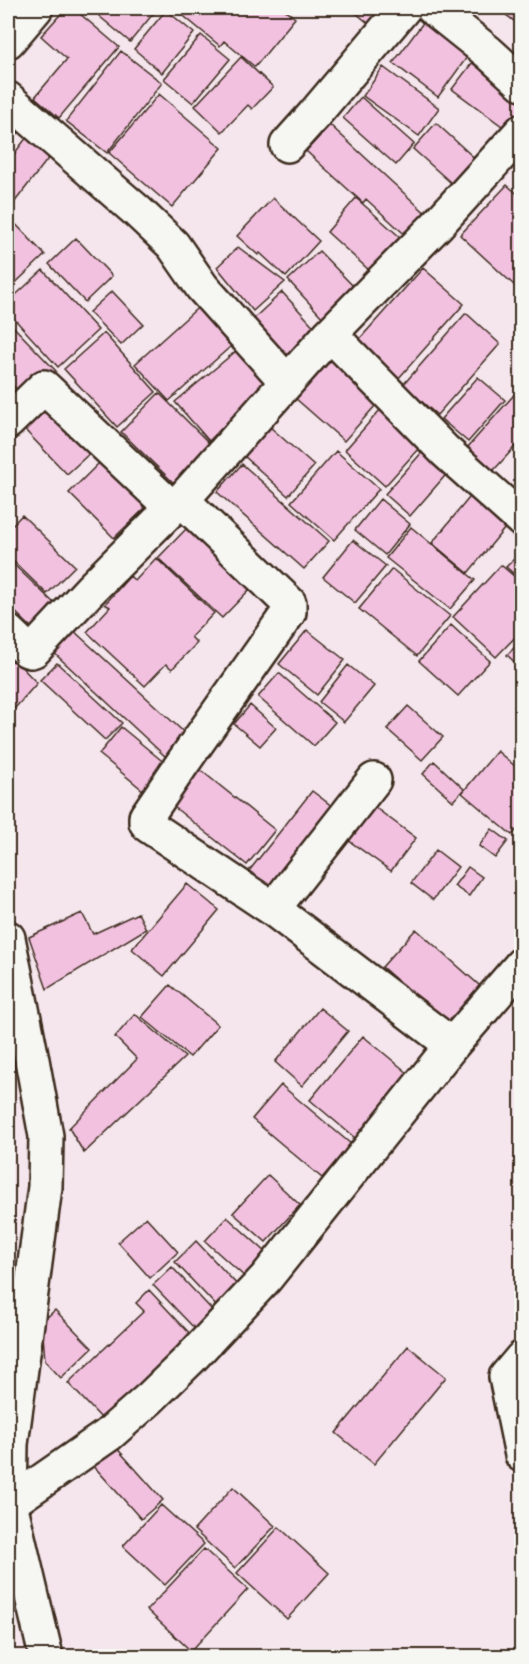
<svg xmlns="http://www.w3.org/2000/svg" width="529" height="1664" font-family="'Playpen Sans',sans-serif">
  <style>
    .building { fill: #f3c1e0; stroke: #3b2a1e; stroke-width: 1.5 }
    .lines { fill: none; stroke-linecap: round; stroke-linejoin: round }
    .minor-casing { stroke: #3b2a1e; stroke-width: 38 }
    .minor { stroke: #f6f6f2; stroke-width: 33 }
  </style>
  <rect width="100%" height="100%" fill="#f5e6ed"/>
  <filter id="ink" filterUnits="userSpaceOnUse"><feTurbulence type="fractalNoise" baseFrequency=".0167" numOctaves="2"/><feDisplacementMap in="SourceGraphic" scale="12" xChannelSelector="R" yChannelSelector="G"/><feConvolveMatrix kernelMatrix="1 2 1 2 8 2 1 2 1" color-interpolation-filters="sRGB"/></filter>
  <g filter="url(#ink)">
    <path class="building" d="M66,8H73L119,47L59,118L35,97L67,59L41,36Z
      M106,8H155L157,9L130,42L99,16Z
      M174,8H283L295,18L255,67L224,41L220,46Z
      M350,8H388L374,28Z
      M497,8H522V27Z
      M166,10L194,33L162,73L134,49Z
      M428,16L473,49L438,97L393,63Z
      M201,35L230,59L193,103L164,79Z
      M121,51L162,83L107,153L66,121Z
      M241,57L273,87L252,109L248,105L222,132L195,106Z
      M472,63L522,99V108L506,129L452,89Z
      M383,67L439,108L419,136L363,96Z
      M159,94L222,148L172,207L109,153Z
      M361,97L414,144L396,165L343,118Z
      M8,108L26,123L8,146Z
      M436,123L482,165L459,190L413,149Z
      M330,125L432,219L412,241L366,199L363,203L306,151Z
      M30,133L54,151L10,208L8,206V162Z
      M507,185L522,198V277L514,285L460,235Z
      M273,198L319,241L286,277L260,253L258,255L237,236Z
      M356,198L400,237L370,271L327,232Z
      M8,216L45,255L8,290Z
      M76,238L112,276L85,302L49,264Z
      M238,247L285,282L253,311L217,267Z
      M319,251L355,288L323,318L288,280Z
      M423,268L464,304L398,379L356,343Z
      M43,270L98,330L58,367L8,312V302Z
      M112,291L143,324L121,345L89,312Z
      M282,292L319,332L290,360L252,320Z
      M204,302L238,340L169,401L135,364Z
      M466,313L500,344L437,415L403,385Z
      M8,321L56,371L26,400L8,380Z
      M104,333L156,392L117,427L64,369Z
      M242,346L274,376L209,441L175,402Z
      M335,354L383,397L344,441L295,398Z
      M478,377L505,400L468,442L441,419Z
      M520,388L522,389V439L493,471L467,448Z
      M159,393L216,450L178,487L121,432Z
      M387,402L428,438L385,486L345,450Z
      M47,408L90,453L67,474L24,429Z
      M269,426L314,466L288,496L243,455Z
      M432,441L457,462L410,516L385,494Z
      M336,451L379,489L334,540L291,502Z
      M100,462L146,507L114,538L69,493Z
      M242,464L329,541L304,569L217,492Z
      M478,487L514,517L468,573L432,543Z
      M380,499L410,524L385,555L355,530Z
      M22,515L75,566L47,594L8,556V529Z
      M411,527L475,580L450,609L386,558Z
      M187,528L251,588L222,618L158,558Z
      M353,540L386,566L355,603L323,577Z
      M522,551V581L506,567Z
      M156,558L214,613L191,637L197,643L172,669L166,664L145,686L87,632L110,607L105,604L130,576L135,581Z
      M8,559L55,604L32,628L8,605Z
      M501,565L522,583V630L496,657L453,617Z
      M392,569L450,616L417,656L359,609Z
      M451,625L490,661L458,696L419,661Z
      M73,630L188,736L167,758L52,651Z
      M307,630L345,660L317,695L279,664Z
      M522,640V669L507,655Z
      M8,653L37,683L8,716Z
      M57,663L122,723L105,740L40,680Z
      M348,665L374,686L344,722L319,702Z
      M279,673L335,722L314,746L258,697Z
      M250,705L276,728L260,746L234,724Z
      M408,706L443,737L422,760L387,729Z
      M121,727L172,769L150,796L99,754Z
      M497,751L522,772V824L512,835L462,793Z
      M434,761L464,789L453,801L423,774Z
      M198,768L275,830L247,865L169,803Z
      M312,791L337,810L270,896L245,876Z
      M373,806L416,838L391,871L348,840Z
      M492,829L508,841L495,858L479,846Z
      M436,850L458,867L433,900L411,883Z
      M468,867L482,877L469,896L454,886Z
      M187,884L219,910L164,976L132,949Z
      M82,913L93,934L138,913L146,929L47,989L29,937Z
      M416,929L488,993L447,1025L382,967Z
      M170,985L218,1025L190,1057L142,1017Z
      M320,1008L348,1031L302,1086L275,1062Z
      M135,1014L185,1057L84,1153L69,1128L137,1059L115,1037Z
      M363,1036L409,1074L355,1138L310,1100Z
      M281,1085L351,1144L322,1178L252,1119Z
      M268,1175L300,1205L266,1242L233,1213Z
      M146,1217L178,1252L150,1278L118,1242Z
      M227,1217L267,1253L245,1277L205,1241Z
      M196,1241L242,1290L220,1310L175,1262Z
      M172,1267L214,1312L196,1330L153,1285Z
      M149,1290L193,1337L104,1421L68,1383L144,1311L136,1303Z
      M55,1310L92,1348L61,1378L45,1361L42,1322Z
      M408,1346L446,1377L374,1464L336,1433Z
      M113,1444L163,1500L141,1519L91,1463Z
      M233,1487L275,1526L235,1568L194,1530Z
      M161,1505L204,1544L165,1585L123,1546Z
      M279,1527L329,1573L287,1619L237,1573Z
      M204,1549L248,1589L191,1651L147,1610Z"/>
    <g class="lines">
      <defs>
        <path id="minor" d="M433,8L488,52L522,83
          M8,41L36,8
          M8,99L137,211L173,245L202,287L287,382
          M287,145L313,116L404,8
          M330,334L445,451L522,520
          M8,422L44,387L172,508L182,500L330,334L437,225L522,131
          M182,500L289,603V612L182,764L146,817V822L149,826L273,909L452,1045
          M8,632L27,650L31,651L34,650L90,590L172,508
          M273,909L374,780
          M8,938L30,1049L46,1136L45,1187L11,1444L10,1503L46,1656
          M522,1358L506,1377L522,1455
          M10,1503L108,1435L150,1398L190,1359L266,1278L452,1045L522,964"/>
      </defs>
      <use href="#minor" class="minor-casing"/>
      <use href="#minor" class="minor"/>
    </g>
  </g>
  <rect width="529" height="1664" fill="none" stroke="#f6f6f2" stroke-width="30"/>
  <rect x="15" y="15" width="499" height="1634" fill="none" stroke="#3b2a1e" stroke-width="2" filter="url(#ink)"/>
</svg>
